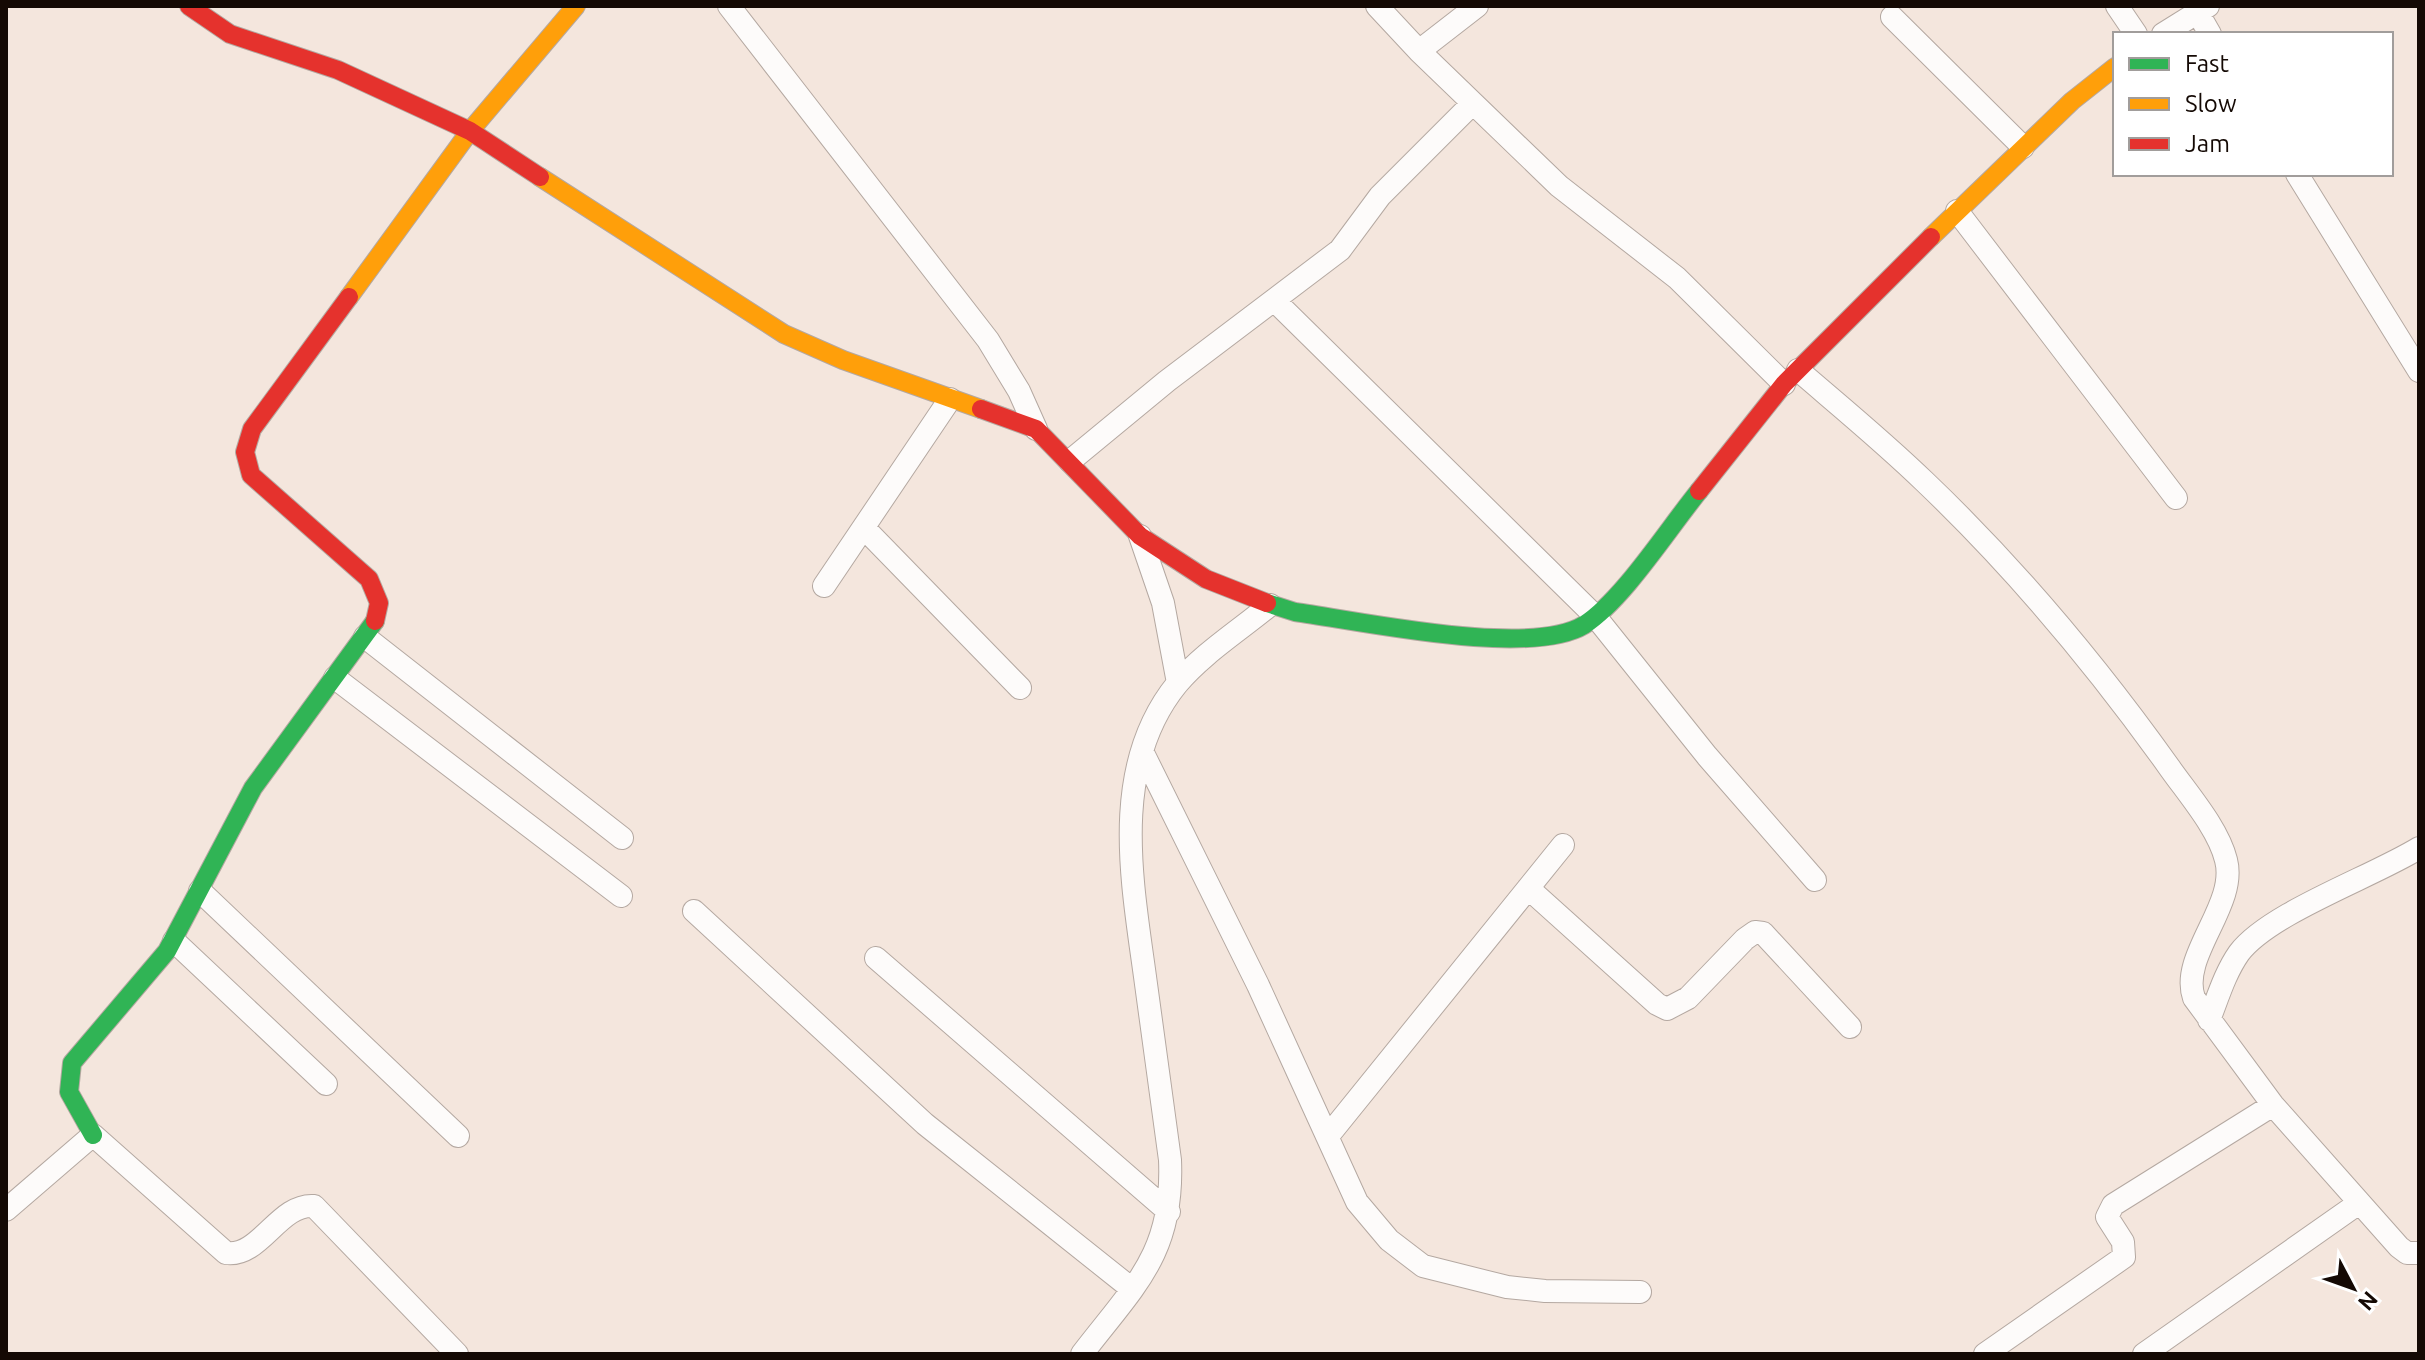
<svg xmlns="http://www.w3.org/2000/svg" width="2425" height="1360" font-family="Ubuntu,sans-serif">
  <style>
    .lines { fill: none; stroke-linecap: round; stroke-linejoin: round }
    .street-casing { stroke: #b4a8a1; stroke-width: 24 }
    .fast-casing { stroke: #b4a8a1; stroke-width: 20 }
    .slow-casing { stroke: #b4a8a1; stroke-width: 20 }
    .jam-casing { stroke: #b4a8a1; stroke-width: 20 }
    .street { stroke: #fdfbfa; stroke-width: 22 }
    .fast { stroke: #30b455; stroke-width: 18 }
    .slow { stroke: #ff9f0a; stroke-width: 18 }
    .jam { stroke: #e5322d; stroke-width: 18 }
  </style>
  <rect width="100%" height="100%" fill="#f4e6dd"/>
  <g class="lines">
    <defs>
      <path id="street" d="M729,6L988,340L1019,391L1036,429
        M1377,6L1419,51L1559,186L1677,278L1784,384
        M2117,6L2136,34
        M2198,13L2210,34
        M1892,17L2023,147
        M2163,34L2208,6
        M1419,51L1477,6
        M2297,174L2419,371
        M1957,211L2176,498
        M1275,301L1595,616L1707,756L1815,880
        M1798,370C1841,407 1885,443 1925,482C2015,568 2097,666 2169,767C2188,794 2218,828 2226,860C2238,905 2179,956 2194,998L2273,1105L2399,1247L2407,1253H2419
        M1070,461L1167,381L1340,250L1380,196L1472,104
        M864,528L1020,688
        M1140,536L1163,603L1178,683
        M824,586L950,399
        M365,637L622,838
        M335,678L621,896
        M1143,753L1258,985L1357,1202L1389,1240L1423,1266L1507,1287L1545,1291L1640,1292
        M1528,888L1657,1004L1667,1009L1688,998L1745,939L1755,932L1763,933L1850,1027
        M200,891L458,1136
        M694,911L925,1124L1132,1289
        M174,941L326,1084
        M876,958L1169,1212
        M2209,1020C2218,997 2225,973 2239,953C2269,913 2372,877 2419,848
        M1328,1136L1563,845
        M6,1210L93,1135L226,1253C260,1258 279,1203 314,1206L457,1354
        M1082,1354C1135,1285 1174,1253 1170,1160C1162,1101 1154,1043 1146,984C1133,886 1108,769 1177,684C1202,654 1240,630 1270,605
        M1985,1354L2124,1257L2123,1242L2107,1217L2113,1205L2273,1105
        M2144,1354L2359,1203"/>
      <path id="fast" d="M1267,603L1295,612C1361,621 1530,658 1584,625C1623,600 1668,529 1699,491
        M93,1135L69,1092L72,1063L167,951L253,788L375,621"/>
      <path id="slow" d="M540,177L784,334L843,360L981,409
        M1931,237L2072,101L2115,67
        M349,297L470,131L576,6"/>
      <path id="jam" d="M189,6L230,34L338,70L470,131L540,177
        M349,297L252,429L245,452L251,475L369,579L379,603L375,621
        M981,409L1036,429L1140,536L1206,579L1267,603
        M1699,491L1784,384L1931,237"/>
    </defs>
    <use href="#street" class="street-casing"/>
    <use href="#fast" class="fast-casing"/>
    <use href="#slow" class="slow-casing"/>
    <use href="#jam" class="jam-casing"/>
    <use href="#street" class="street"/>
    <use href="#fast" class="fast"/>
    <use href="#slow" class="slow"/>
    <use href="#jam" class="jam"/>
  </g>
  <rect width="2425" height="1360" fill="none" stroke="#140904" stroke-width="16"/>
  <rect x="2113" y="32" width="280" height="144" fill="#ffffff" stroke="#a19d9b" stroke-width="2"/>
  <rect x="2129" y="58" width="40" height="12" fill="#30b455" stroke="#a19d9b" stroke-width="2"/>
  <text x="2185" y="72" font-size="24" fill="#140904">Fast</text>
  <rect x="2129" y="98" width="40" height="12" fill="#ff9f0a" stroke="#a19d9b" stroke-width="2"/>
  <text x="2185" y="112" font-size="24" fill="#140904">Slow</text>
  <rect x="2129" y="138" width="40" height="12" fill="#e5322d" stroke="#a19d9b" stroke-width="2"/>
  <text x="2185" y="152" font-size="24" fill="#140904">Jam</text>
  <g transform="translate(2353 1288) rotate(131)" stroke="#ffffff" stroke-width="6" paint-order="stroke">
  <path d="M0-6L14 30L0 20L-14 30Z" fill="#140904"/>
  <text y="-12" font-size="22" font-weight="bold" text-anchor="middle" fill="#140904">N</text>
  </g>
</svg>
